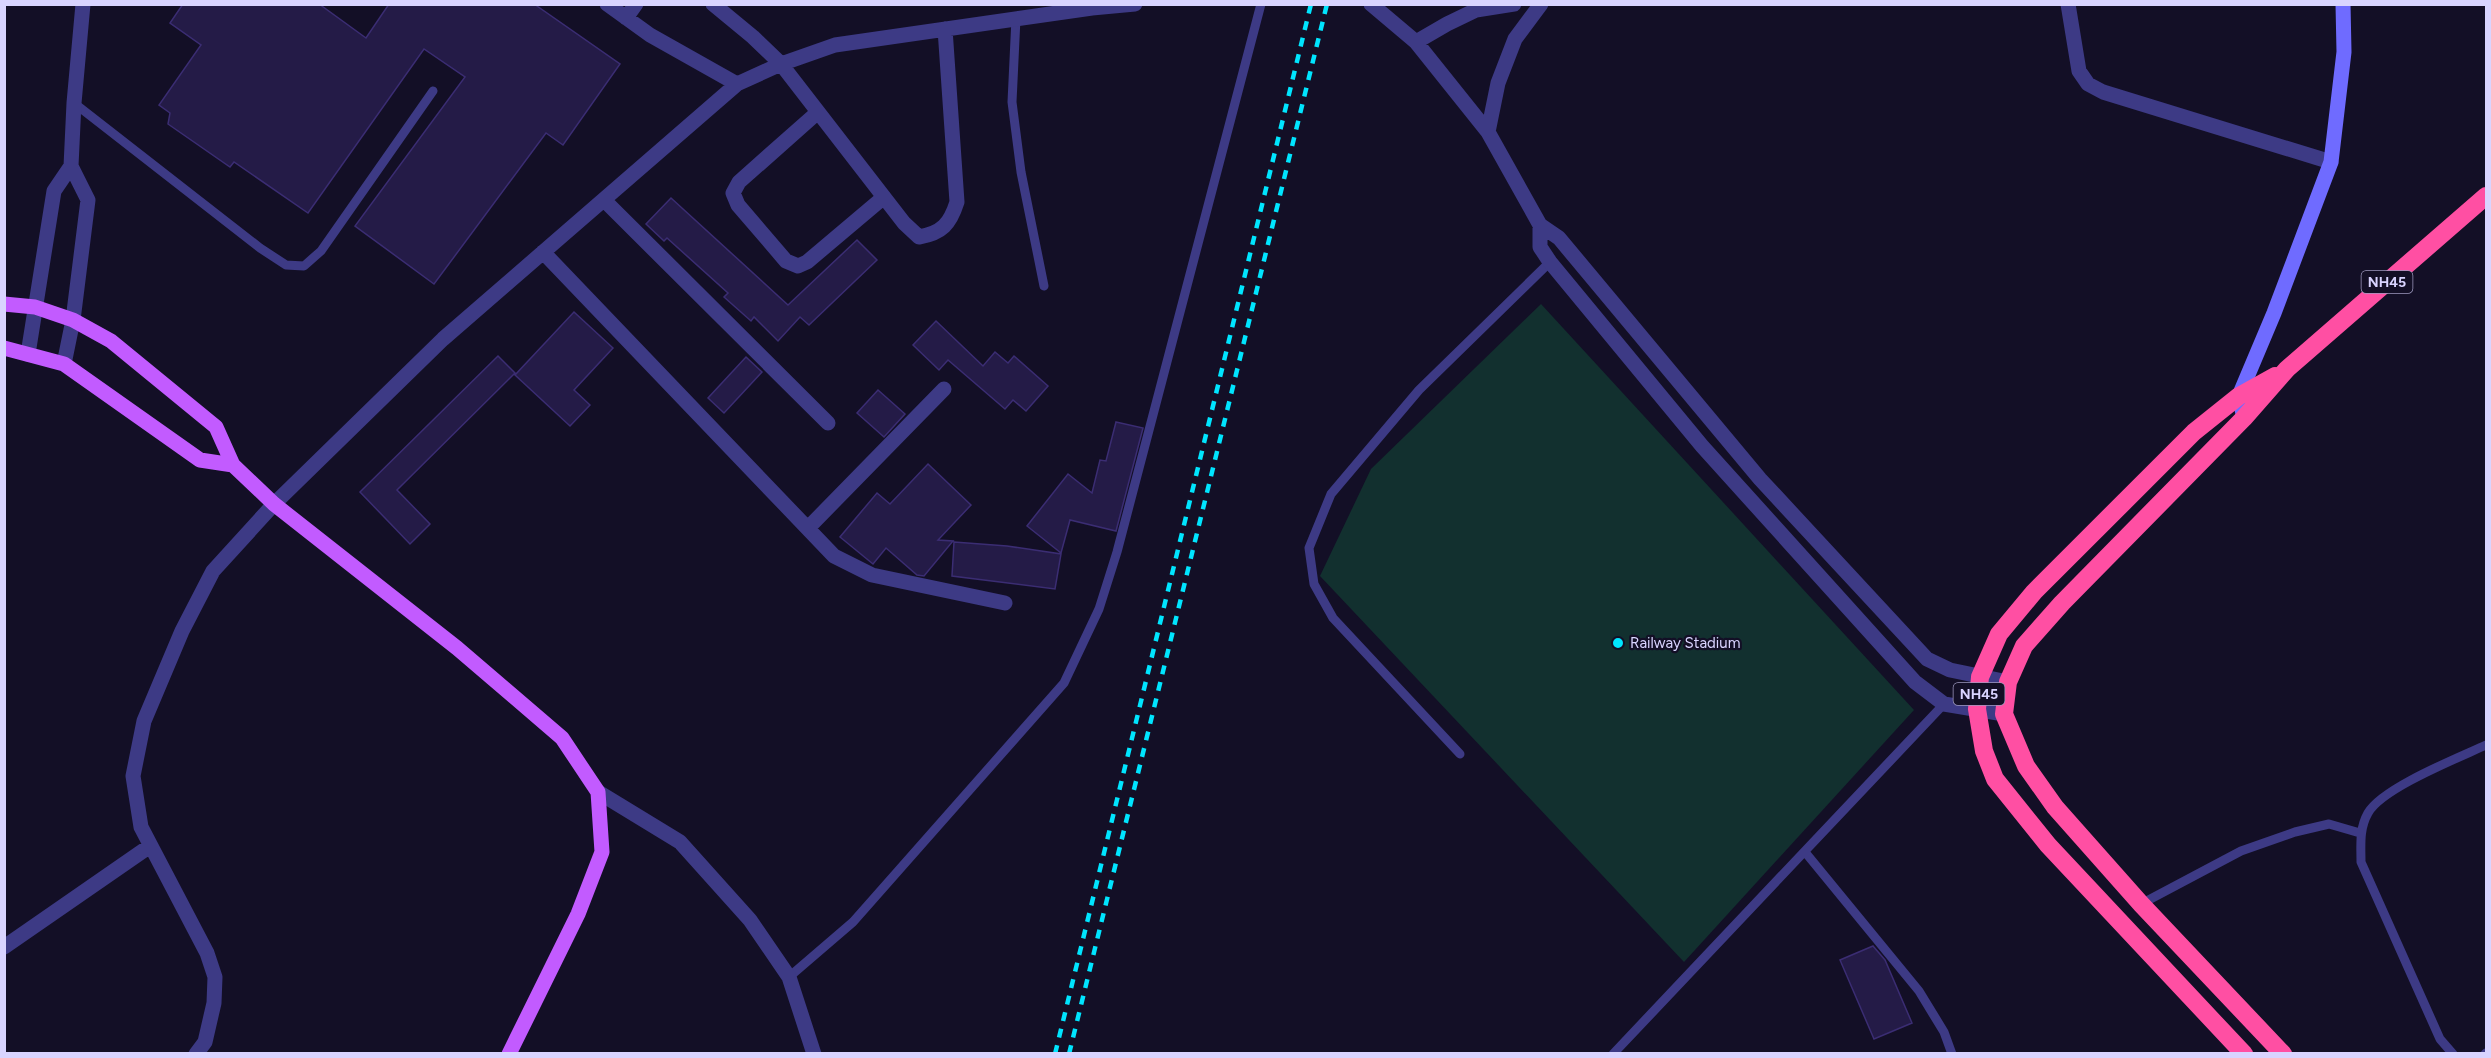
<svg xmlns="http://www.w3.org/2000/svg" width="2491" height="1058" font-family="Figtree,sans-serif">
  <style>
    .green { fill: #12302f }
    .building { fill: #241b47; stroke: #3b2d73; stroke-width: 1.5 }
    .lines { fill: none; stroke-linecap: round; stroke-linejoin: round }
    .lane { stroke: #3d3a85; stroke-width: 9 }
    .street { stroke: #3d3a85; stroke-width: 15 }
    .secondary { stroke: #6f6bff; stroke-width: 15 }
    .primary { stroke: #c25bff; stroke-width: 15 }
    .highway { stroke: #ff4fa3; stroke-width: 18 }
    .rail { stroke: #00e5ff; stroke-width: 4.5; stroke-dasharray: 9 8; stroke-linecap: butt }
    .poi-dot { fill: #00e5ff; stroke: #130f26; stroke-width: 2 }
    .labels { text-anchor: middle; stroke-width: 4.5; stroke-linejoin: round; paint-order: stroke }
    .shield { fill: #130f26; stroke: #9e99be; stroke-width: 1.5 }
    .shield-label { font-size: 14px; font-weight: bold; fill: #d9d4ff }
    .poi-label { font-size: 15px; fill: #d9d4ff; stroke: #130f26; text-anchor: start }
  </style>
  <rect width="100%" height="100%" fill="#130f26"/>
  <path class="green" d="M1541,304L1914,710L1684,962L1320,576L1371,469Z"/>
  <path class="building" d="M183,4H319L366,38L389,4H534L620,64L563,145L546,133L434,284L355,226L465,77L424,49L308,213L234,162L230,167L168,124L170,113L159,105L201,45L170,23Z
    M671,198L788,305L857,240L877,260L809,325L800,317L778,341L754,317L751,321L724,297L728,293L667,238L664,241L646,224Z
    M574,312L613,348L574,390L590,405L570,426L515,375Z
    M936,321L983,366L995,352L1008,363L1014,356L1048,386L1026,411L1013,400L1005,409L948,360L939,370L913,345Z
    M498,356L515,373L397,490L430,524L410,544L360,492Z
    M746,357L762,372L724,413L708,398Z
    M878,390L905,414L884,437L857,413Z
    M1116,422L1143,428L1116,531L1070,520L1061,553L1027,526L1068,474L1092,493L1100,460L1106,461Z
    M928,464L971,505L938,540L953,541L924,576L917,575L886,548L873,564L840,537L877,493L890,504Z
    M954,542L1007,546L1061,554L1055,589L952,576Z
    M1873,946L1885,960L1912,1023L1874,1039L1840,960Z"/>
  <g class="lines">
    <path class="lane" d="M1016,18L1012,102L1021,172L1044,286
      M74,103L260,248L286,265L304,266L321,251L433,91
      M1460,754L1333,618L1314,584L1309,548L1331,494L1419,390L1550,262
      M1805,852L1919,991L1944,1032L1952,1054
      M2141,904L2241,851L2295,832L2329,824L2360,833
      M789,977L853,922L1064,683L1099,609L1117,552L1261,4
      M1613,1054L1944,704
      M2453,1054L2440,1039L2361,862C2361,845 2359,829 2368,813C2382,788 2458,758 2486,745
      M2485,1054L2486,1053"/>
    <path class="street" d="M607,4L650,35L737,84
      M713,4L753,37L781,64L904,223L919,237C942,233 950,224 957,202L945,29
      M1371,4L1416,42L1488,132L1540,225L1559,238L1760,479L1927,659L1950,670L2008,682
      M2068,4L2079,71L2088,84L2103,92L2331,162
      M626,18L636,4
      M1416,42L1447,24L1476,10L1514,4
      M818,112L739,182L733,193L738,205L786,261L798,266L807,262L884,197
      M1488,132L1498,83L1515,39L1541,4
      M604,200L828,423
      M1540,225V247L1550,262L1702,446L1915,682L1944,704L2004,714
      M543,252L834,556L872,575L1005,603
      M28,354L54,191L71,166
      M64,364L73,320L88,200L71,166L74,103L83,4
      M808,528L944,389
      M598,792L680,842L750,920L789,977L814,1054
      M4,947L150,846
      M196,1054L205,1042L214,1003L215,977L207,953L141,827L133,776L144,721L182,631L213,571L274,504L443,339L737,84L781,64L835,45L1092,8L1135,4"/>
    <path class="secondary" d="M2244,418L2239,396L2274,313L2331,162L2344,52L2343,4"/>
    <path class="primary" d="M4,304L35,307L73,320L111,341L216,427L233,465L274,504L457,648L562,738L598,792L602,852L578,914L509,1054
      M4,348L64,364L200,460L233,465"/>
    <path class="highway" d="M2244,1054L2048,845L1995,779L1984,751L1977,709L1980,677L1999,634L2034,592L2194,432L2239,396L2275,376
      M2283,1054L2141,904L2055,807L2026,766L2004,714L2008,682L2024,646L2062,603L2244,418L2287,369L2486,196"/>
    <path class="rail" d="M1055,1054L1311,4
      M1069,1054L1327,4"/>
  </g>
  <circle class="poi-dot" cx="1618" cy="643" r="6"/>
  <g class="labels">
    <g class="shield">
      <rect x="2361.5" y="271" width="51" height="22" rx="4.5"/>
      <rect x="1953.5" y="683" width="51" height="22" rx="4.5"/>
    </g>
    <g class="shield-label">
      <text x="2387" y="287">NH45</text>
      <text x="1979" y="699">NH45</text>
    </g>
    <g class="poi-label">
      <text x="1630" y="648">Railway Stadium</text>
    </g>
  </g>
  <rect width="2491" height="1058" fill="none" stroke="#d9d4ff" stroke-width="12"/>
</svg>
